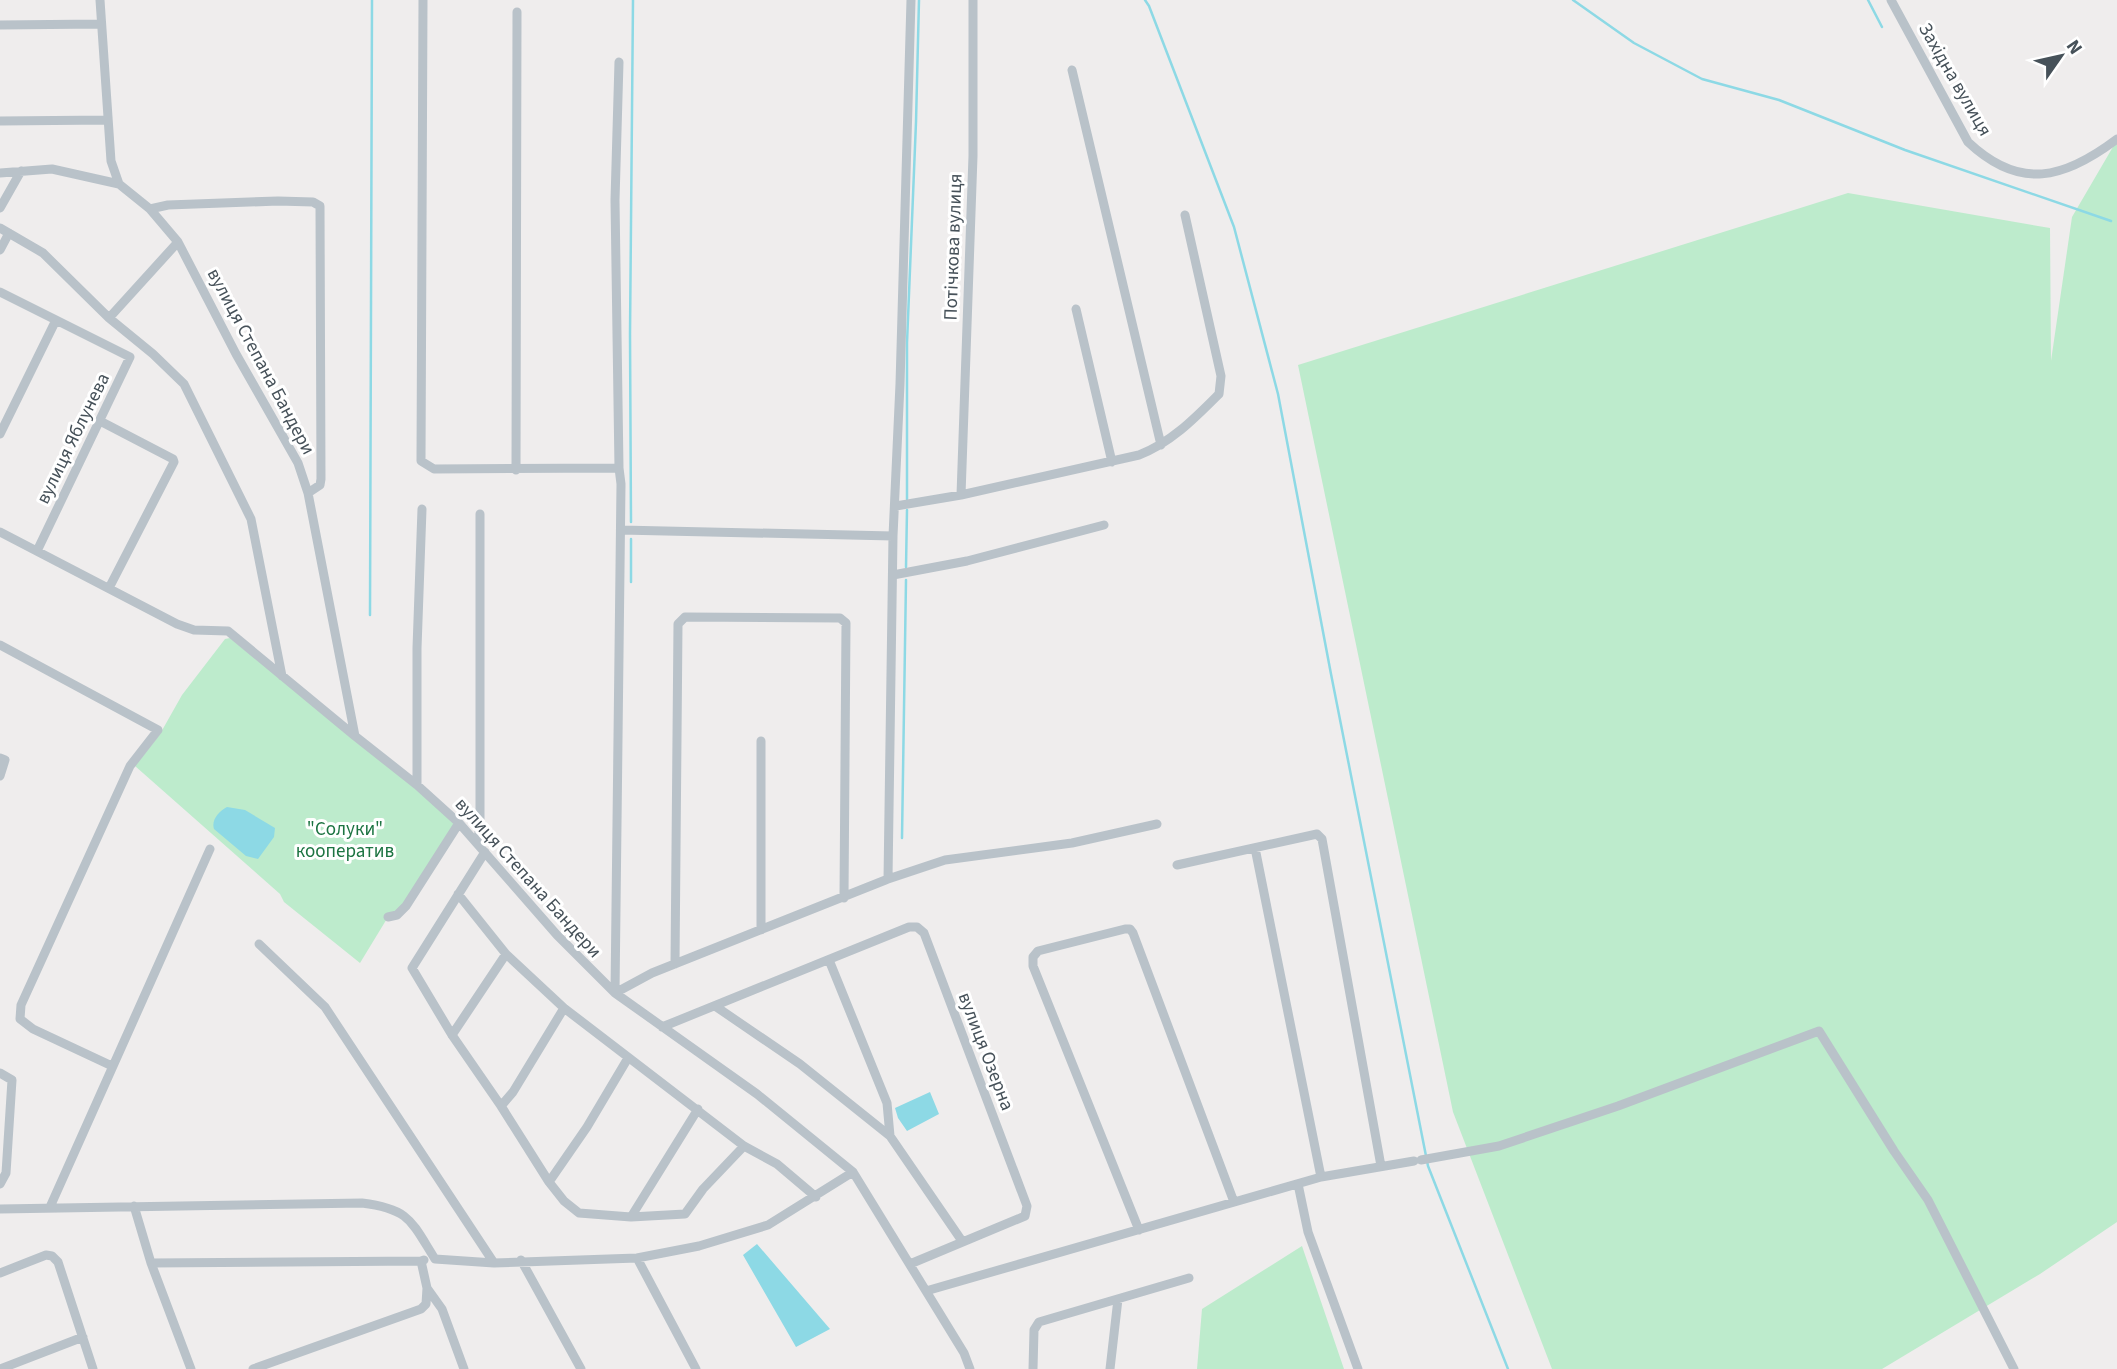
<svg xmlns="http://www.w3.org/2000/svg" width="2117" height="1369" font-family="'Source Sans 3',sans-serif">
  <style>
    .green { fill: #bdebcc }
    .water { fill: #8dd9e5 }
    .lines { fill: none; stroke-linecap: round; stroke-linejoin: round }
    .stream { stroke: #8dd9e5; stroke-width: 2.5 }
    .street { stroke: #b9c2c9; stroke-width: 9 }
    .labels { text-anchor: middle; stroke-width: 6; stroke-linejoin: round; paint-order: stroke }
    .street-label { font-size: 19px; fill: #465159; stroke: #fff }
    .park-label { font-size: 19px; fill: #1d7442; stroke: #fff }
  </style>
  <rect width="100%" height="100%" fill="#efeded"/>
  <path class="green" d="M2117,140V1222L2040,1274L1882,1369H1552L1453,1112L1298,365L1848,193L2050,228L2051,361L2072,217Z
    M230,638L459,823L401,908L388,917L360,963L284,902L280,894L135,766L160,734L182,695L225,639Z
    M1302,1246L1344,1369H1197L1202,1309Z"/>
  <path class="water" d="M227,807L245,810L275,828L274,837L258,859L246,856L214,829C211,820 219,811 227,807Z
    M930,1092L939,1114L907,1131L898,1118L895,1108Z
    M757,1244L830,1329L796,1347L743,1255Z"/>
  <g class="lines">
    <path class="stream" d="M1145,0L1149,6L1234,227L1278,394L1331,674L1428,1166L1508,1369
      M1573,0L1634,43L1702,79L1779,100L1905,150L2111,221
      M1868,0L1882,27
      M907,499V343L916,122L919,0
      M631,522L630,334L633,0
      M631,539V582
      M906,567L907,510
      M370,615L372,0
      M902,838L906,580"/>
    <path class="street" d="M100,0L111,161L119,184L150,209L178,242L236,354L298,463L308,493L355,736L417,785L459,823L557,935L615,993L757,1094L853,1172L964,1353L970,1369
      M423,0L421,461L434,469L619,468
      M1891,0L1968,142C2020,191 2064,179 2117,139
      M0,25L100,24
      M619,62L615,200L619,468L621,484L615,993L652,973L888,879L945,860L1072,843L1157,824
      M1072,70L1161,445
      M0,121L108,120
      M0,173L52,169L119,184
      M0,208L21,171
      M150,209L168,205L278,201L313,202L320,206L321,479L320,485L308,493
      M0,228L43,253L109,318L153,354L184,384L251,519L282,676
      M0,250L9,233
      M0,292L130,357L37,551
      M1076,309L1112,462
      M109,318L178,242
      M100,421L173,459L174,462L109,588
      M0,434L56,320
      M516,470L517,12
      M961,495L973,156V0
      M896,506L961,495L1139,455C1171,443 1196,417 1219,394L1221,376L1185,215
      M621,530L893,536
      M0,532L177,624L194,630L228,631L355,736
      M893,575L967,561L1104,525
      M0,645L158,730L130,766L21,1005L20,1019L33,1029L112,1066
      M0,758L5,760L0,776
      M417,785V648L422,509
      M478,841L480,823V514
      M1255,848L1321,1177
      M485,852L412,968L452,1035L501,1106L549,1182L564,1201L579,1213L631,1217L685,1214L703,1189L744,1146
      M1177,865L1317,834L1322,839L1381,1166
      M888,879L893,536L900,384L911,0
      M458,894L506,954L564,1008L744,1146L777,1164L816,1197
      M388,917L397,915L406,906L459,823
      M761,930V741
      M259,944L325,1007L494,1263
      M829,960L887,1103L890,1136L962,1241
      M675,964L678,624L685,617L840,618L846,623L844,898
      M715,1006L800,1064L890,1136
      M662,1027L909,927H917L924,933L1027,1206L1025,1216L910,1264
      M452,1035L506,954
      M0,1073L12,1080L6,1173L0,1184
      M501,1106L513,1092L564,1008
      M1421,1160L1499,1146L1618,1106L1819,1031L1894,1151L1928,1200L2014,1369
      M549,1182L587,1127L628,1058
      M1298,1184L1308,1232L1358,1369
      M134,1206L151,1263L191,1369
      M50,1207L210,849
      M0,1209L362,1203C410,1209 411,1221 435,1259L494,1263L637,1258L699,1246L768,1225L853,1172
      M631,1217L698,1109
      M1139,1230L1033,966V957L1038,951L1125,929H1130L1133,933L1234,1202
      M637,1258L696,1369
      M424,1260L421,1261L427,1288L442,1309L464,1369
      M521,1260L581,1369
      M151,1263L421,1261
      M0,1273L46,1255L52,1256L58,1262L93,1369
      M926,1291L1321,1177L1414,1161
      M0,1369L83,1337
      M253,1369L421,1309L426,1304L427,1288
      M1033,1369L1034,1330L1039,1322L1189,1278
      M1110,1369L1118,1299"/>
  </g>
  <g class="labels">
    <g class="street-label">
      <text transform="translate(1956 79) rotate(60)" y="7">Західна вулиця</text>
      <text transform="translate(952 247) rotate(-88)" y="7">Потічкова вулиця</text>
      <text transform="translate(262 361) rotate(62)" y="7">вулиця Степана Бандери</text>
      <text transform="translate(72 438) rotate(-64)" y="7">вулиця Яблунева</text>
      <text transform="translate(529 877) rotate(48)" y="7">вулиця Степана Бандери</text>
      <text transform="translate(987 1051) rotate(69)" y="7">вулиця Озерна</text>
    </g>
    <g class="park-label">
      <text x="345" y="835">"Солуки"<tspan x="345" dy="22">кооператив</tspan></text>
    </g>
  </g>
  <g transform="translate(2061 56) rotate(56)" stroke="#ffffff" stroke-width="5" paint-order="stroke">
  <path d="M0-5L12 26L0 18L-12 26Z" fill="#465159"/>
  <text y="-10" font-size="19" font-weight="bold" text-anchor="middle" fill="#465159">N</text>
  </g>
</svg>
